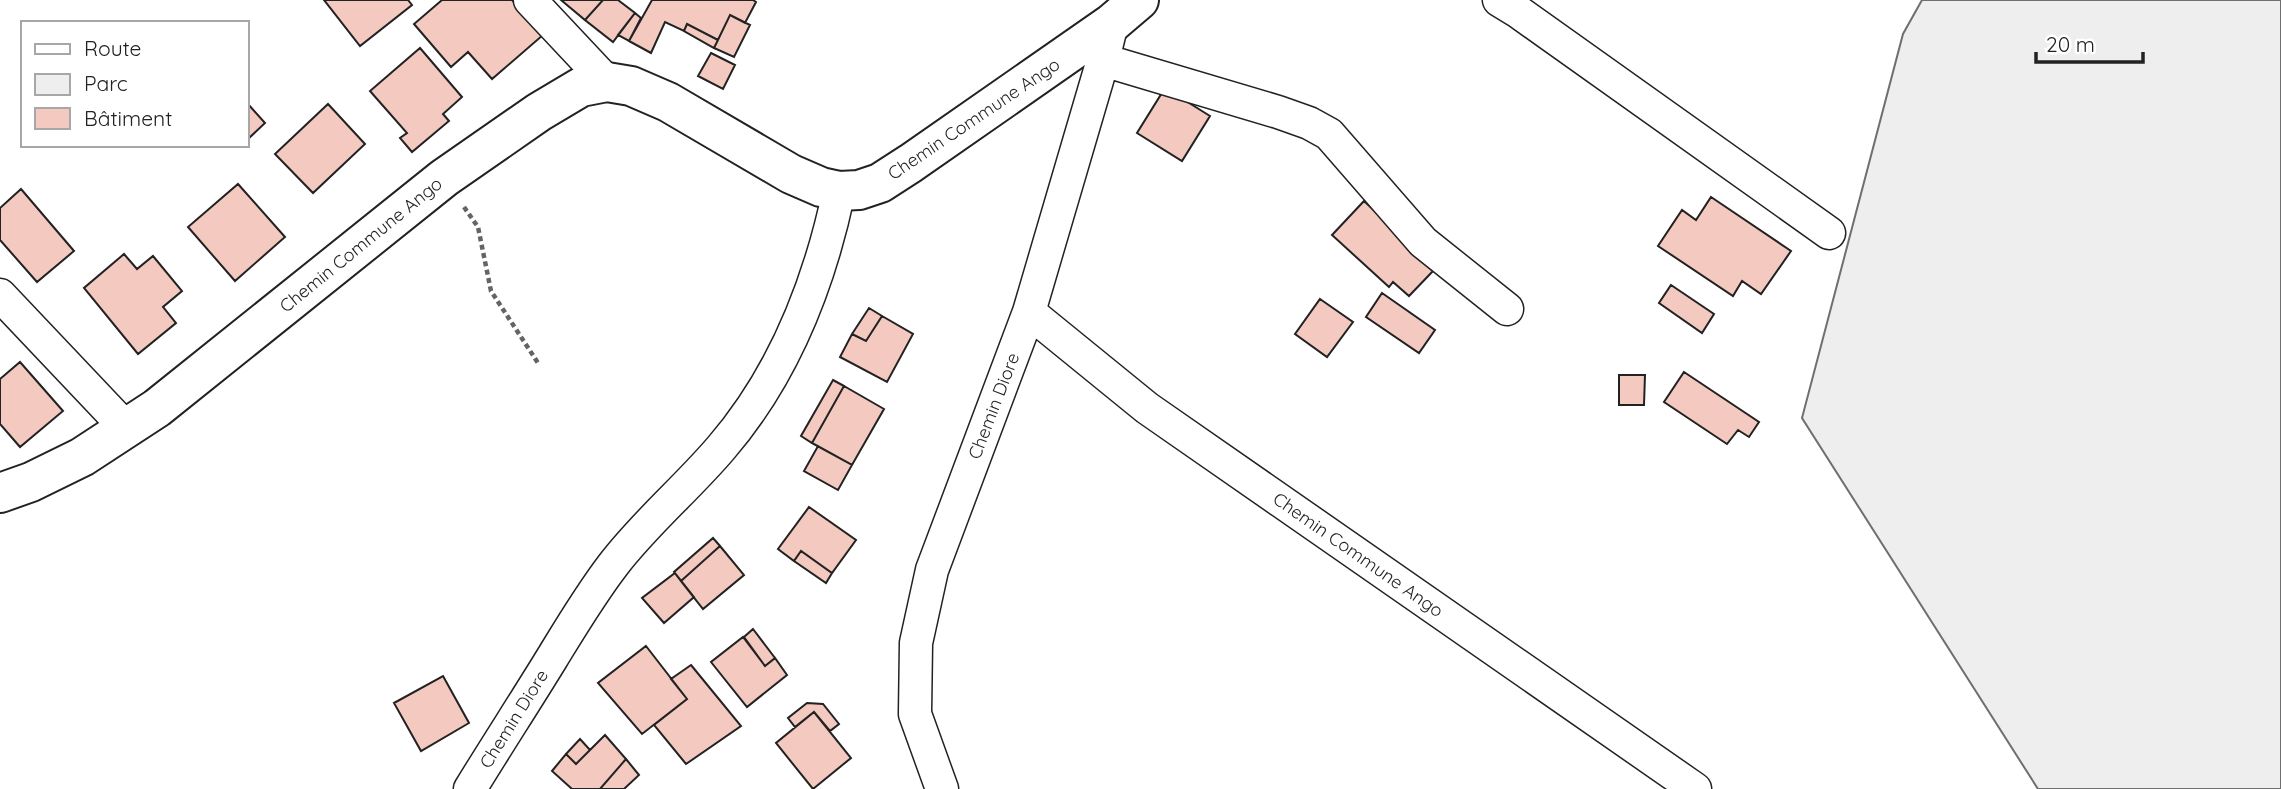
<svg xmlns="http://www.w3.org/2000/svg" width="2281" height="789" font-family="Quicksand,sans-serif">
  <style>
    .green { fill: #eee; stroke: #6f6f6f; stroke-width: 2 }
    .building { fill: #f3c9c0; stroke: #222; stroke-width: 2 }
    .lines { fill: none; stroke-linecap: round; stroke-linejoin: round }
    .minor-casing { stroke: #222; stroke-width: 35 }
    .tertiary-casing { stroke: #222; stroke-width: 42 }
    .path { stroke: #646464; stroke-width: 4.5; stroke-dasharray: 5 3.5; stroke-linecap: butt }
    .minor { stroke: #fff; stroke-width: 32 }
    .tertiary { stroke: #fff; stroke-width: 38 }
    .labels { text-anchor: middle; stroke-width: 5; stroke-linejoin: round; paint-order: stroke }
    .street-label { font-size: 18px; fill: #222; stroke: #fff }
  </style>
  <rect width="100%" height="100%" fill="#fff"/>
  <path class="green" d="M1922,0H2281V789H2038L1802,418L1903,34Z"/>
  <path class="building" d="M324,0H408L412,5L360,46Z
    M442,0H512L543,35L492,79L468,52L451,67L414,24Z
    M561,0H603L585,20Z
    M603,0H618L635,13L613,42L585,20Z
    M652,0H753L756,2L745,23L730,15L718,40L687,24L684,31L665,22L651,53L629,41Z
    M635,13L641,18L629,41L618,35Z
    M730,15L750,25L734,57L714,48Z
    M687,24L718,40L714,48L684,31Z
    M420,48L462,97L443,114L449,121L412,152L400,138L407,133L370,91Z
    M711,53L735,65L723,89L698,76Z
    M1165,88L1210,116L1182,161L1137,133Z
    M248,104L265,123L247,140V105Z
    M328,104L365,144L313,193L275,154Z
    M238,184L285,237L235,281L188,227Z
    M21,189L74,251L37,282L0,240V208Z
    M1711,197L1791,251L1761,294L1742,281L1733,296L1658,246L1682,210L1696,220Z
    M1364,201L1420,253L1417,256L1433,271L1409,296L1393,282L1389,287L1332,235Z
    M124,254L137,269L153,256L182,291L163,307L176,323L138,354L84,288Z
    M1671,285L1714,314L1702,333L1659,303Z
    M1382,293L1435,330L1419,353L1366,317Z
    M1320,299L1353,322L1327,357L1295,334Z
    M869,308L882,316L866,341L852,334Z
    M882,316L913,334L887,382L840,357L852,334L866,341Z
    M20,362L63,411L20,447L0,424V379Z
    M1684,372L1759,422L1749,437L1738,430L1727,444L1664,402Z
    M1619,375H1645L1644,405H1619Z
    M833,380L844,386L812,443L801,436Z
    M844,386L884,409L852,465L812,443Z
    M818,446L852,465L838,490L804,471Z
    M809,507L856,540L832,573L801,551L794,561L778,549Z
    M713,538L720,546L681,581L674,572Z
    M720,546L744,575L703,609L681,581Z
    M801,551L832,573L826,583L794,561Z
    M675,573L694,597L664,623L642,598Z
    M753,629L775,658L765,666L744,637Z
    M743,637L765,666L775,658L787,675L747,707L711,662Z
    M646,646L687,699L642,734L598,683Z
    M691,665L741,726L686,764L654,725L687,699L671,679Z
    M443,676L469,723L421,751L394,703Z
    M807,703L823,704L839,724L830,731L814,712L795,727L788,718Z
    M814,712L851,758L813,789L776,743Z
    M605,735L626,759L600,789H572L552,771L566,754L576,764Z
    M580,739L590,750L576,764L566,754Z
    M626,759L639,775L624,789H600Z"/>
  <g class="lines">
    <defs>
      <path id="minor" d="M530,0L607,82
        M1499,0L1517,11L1829,233
        M1103,60L1278,112L1309,123L1329,134L1423,242L1507,309
        M0,295L126,428
        M1029,312L1147,408L1695,789
        M470,789C497,745 525,702 552,658C571,627 590,595 613,565C645,523 686,489 721,448C784,375 819,286 839,191
        M942,789L915,714L916,643L932,570L1029,312L1103,60L1112,23"/>
      <path id="tertiary" d="M0,493L31,482L82,457L157,408L444,178L539,112L581,87L607,82L631,86L668,102L791,174L821,187L839,191L859,190L880,183L911,163L1112,23L1139,0"/>
    </defs>
    <use href="#minor" class="minor-casing"/>
    <use href="#tertiary" class="tertiary-casing"/>
    <path class="path" d="M464,207L478,227L491,291L538,363"/>
    <use href="#minor" class="minor"/>
    <use href="#tertiary" class="tertiary"/>
  </g>
  <g class="labels">
    <g class="street-label">
      <text transform="translate(974 119) rotate(-34)" y="6">Chemin Commune Ango</text>
      <text transform="translate(361 245) rotate(-39)" y="6">Chemin Commune Ango</text>
      <text transform="translate(994 406) rotate(-69)" y="6">Chemin Diore</text>
      <text transform="translate(1358 555) rotate(35)" y="6">Chemin Commune Ango</text>
      <text transform="translate(514 719) rotate(-58)" y="6">Chemin Diore</text>
    </g>
  </g>
  <rect x="21" y="21" width="228" height="126" fill="#ffffff" stroke="#a7a7a7" stroke-width="2"/>
  <rect x="35" y="44" width="35" height="10" fill="#ffffff" stroke="#a7a7a7" stroke-width="2"/>
  <text x="84" y="56" font-size="21" fill="#222222">Route</text>
  <rect x="35" y="74" width="35" height="21" fill="#eeeeee" stroke="#a7a7a7" stroke-width="2"/>
  <text x="84" y="91" font-size="21" fill="#222222">Parc</text>
  <rect x="35" y="108" width="35" height="21" fill="#f3c9c0" stroke="#a7a7a7" stroke-width="2"/>
  <text x="84" y="126" font-size="21" fill="#222222">Bâtiment</text>
  <path d="M2036 52v10h107v-10" fill="none" stroke="#222222" stroke-width="3.5"/>
  <text x="2046" y="52" font-size="21" fill="#222222" stroke="#ffffff" stroke-width="5" paint-order="stroke">20 m</text>
</svg>
